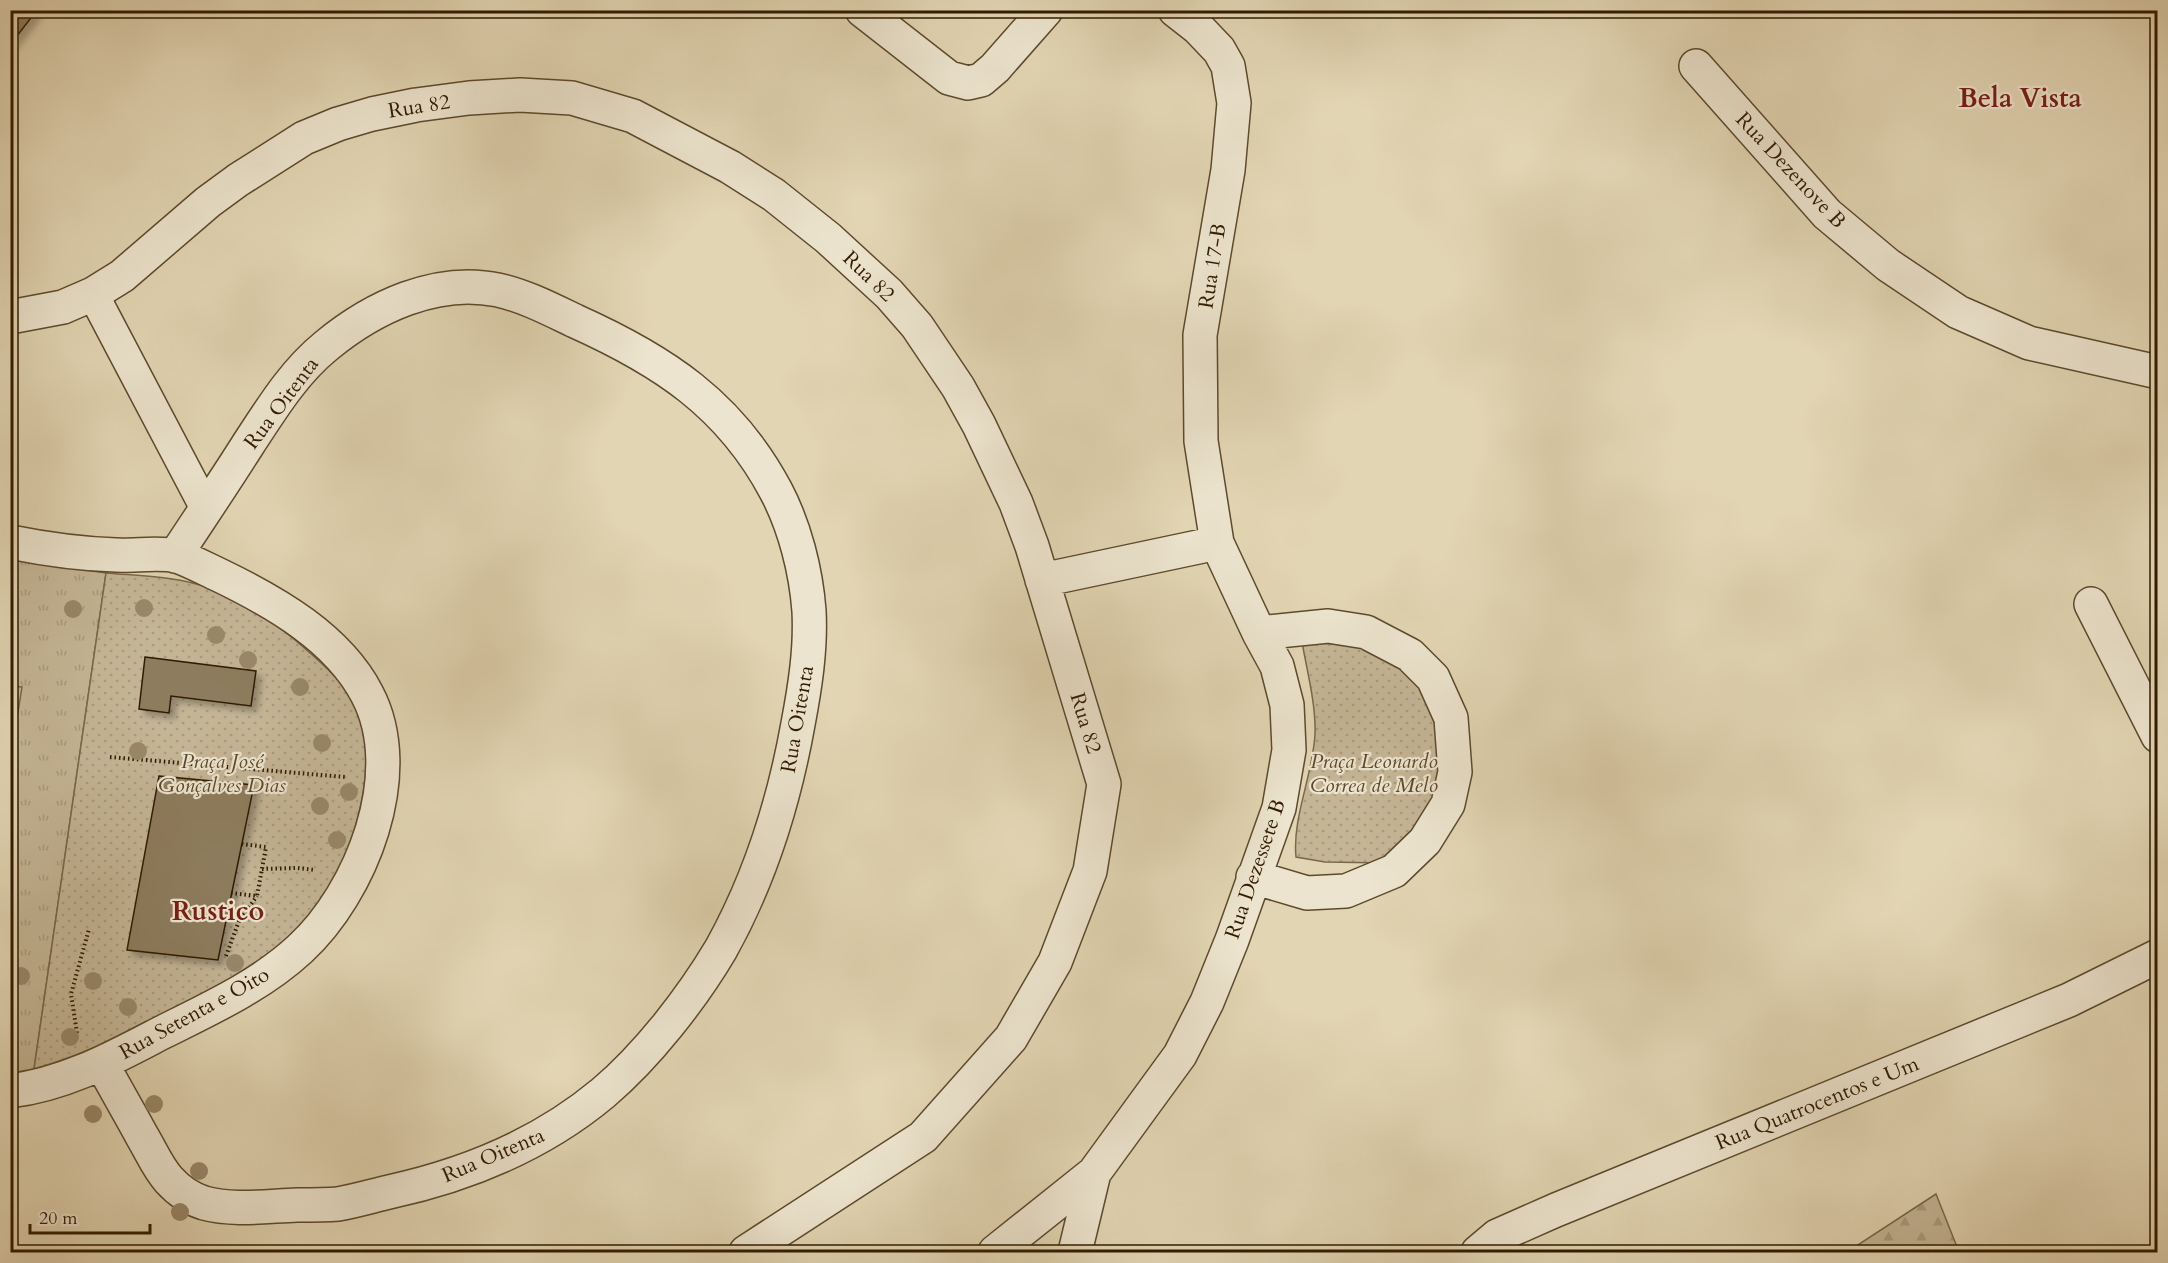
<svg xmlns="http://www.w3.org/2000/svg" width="2168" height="1263" font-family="Cardo,serif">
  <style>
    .grass { fill: url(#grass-tufts); stroke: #7a684a; stroke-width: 1.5 }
    .forest { fill: url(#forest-firs); stroke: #7a684a; stroke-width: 1.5 }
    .park { fill: url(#park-dots); stroke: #7a684a; stroke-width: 1.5 }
    .garden { fill: #c4b595; stroke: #7a684a; stroke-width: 1.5 }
    .building { fill: #8d7c5d; stroke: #311b00; stroke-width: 1.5; filter: url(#shadow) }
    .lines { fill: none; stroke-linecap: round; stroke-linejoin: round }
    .pedestrian-casing { stroke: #5d4a2d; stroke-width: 33 }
    .minor-casing { stroke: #5d4a2d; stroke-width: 36 }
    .path { stroke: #311b00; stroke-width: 4; stroke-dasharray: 1.5 3; stroke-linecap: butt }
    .pedestrian { stroke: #ece4ce; stroke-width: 30 }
    .minor { stroke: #ece4ce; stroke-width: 33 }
    .tree { fill: #998869 }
    .labels { text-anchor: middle; stroke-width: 4.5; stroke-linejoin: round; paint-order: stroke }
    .street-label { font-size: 21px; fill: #311b00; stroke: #ece4ce }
    .park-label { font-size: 21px; font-style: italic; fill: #5d492d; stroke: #ece4ce }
    .district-label { font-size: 27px; font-weight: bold; fill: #7a1f14; stroke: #ece4ce }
  </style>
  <defs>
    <pattern id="grass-tufts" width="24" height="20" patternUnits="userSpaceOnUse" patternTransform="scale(1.5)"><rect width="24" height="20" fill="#c4b595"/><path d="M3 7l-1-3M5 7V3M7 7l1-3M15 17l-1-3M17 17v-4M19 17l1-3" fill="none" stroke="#a99b7f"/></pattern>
    <pattern id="forest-firs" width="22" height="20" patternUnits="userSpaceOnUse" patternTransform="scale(1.5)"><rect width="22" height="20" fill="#c4b595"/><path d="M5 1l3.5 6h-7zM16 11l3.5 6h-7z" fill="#a99b7f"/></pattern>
    <pattern id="park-dots" width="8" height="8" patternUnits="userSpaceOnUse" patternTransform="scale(1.5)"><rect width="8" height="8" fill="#c4b595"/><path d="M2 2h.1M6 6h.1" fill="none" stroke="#a99b7f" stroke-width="1.8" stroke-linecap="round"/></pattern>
    <filter id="shadow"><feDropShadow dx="5.5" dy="5.5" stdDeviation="3" flood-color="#0004"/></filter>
  </defs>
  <rect width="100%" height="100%" fill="#e2d5b3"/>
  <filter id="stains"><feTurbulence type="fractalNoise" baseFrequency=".00333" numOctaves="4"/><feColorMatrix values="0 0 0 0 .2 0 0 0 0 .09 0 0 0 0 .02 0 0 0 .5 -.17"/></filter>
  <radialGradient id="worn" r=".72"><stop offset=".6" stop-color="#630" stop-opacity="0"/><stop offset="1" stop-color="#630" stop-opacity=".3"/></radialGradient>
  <path class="grass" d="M11,558L106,573L34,1069L11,1073Z"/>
  <path class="forest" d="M1936,1194L1959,1252H1847Z"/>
  <path class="park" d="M106,573C140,576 177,576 209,588C239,598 269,619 294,639C311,654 329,668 343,686C376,730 368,786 353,834C344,863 330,895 310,918C285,946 254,965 223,984C163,1019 101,1049 34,1069Z
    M1302,642L1373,646L1427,691L1440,734L1439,790L1416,831L1386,863L1325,862L1296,857C1292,818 1313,775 1315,734C1316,704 1307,671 1302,642Z"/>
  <path class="garden" d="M11,686L22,687L11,756L10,686Z"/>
  <path class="building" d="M10,10H37L10,45Z
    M145,657L256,671L251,706L171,696L169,713L139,709Z
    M159,776L254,785L218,960L127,950Z"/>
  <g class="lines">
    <defs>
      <path id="pedestrian" d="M93,294L206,509"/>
      <path id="minor" d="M862,10L949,78L968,83L981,80L995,68L1046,10
        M1696,66L1827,214L1888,265L1958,312L2029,343L2158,372
        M10,317L63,307L93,294L122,276L208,202L238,180L304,138L338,124L372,114L416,105L469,98L520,95L572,98L633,116L730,167L774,195L828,238L889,294L917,326L958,387L979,425L1016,503L1032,546L1104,784L1090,871L1055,962L1011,1038L923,1137L746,1252
        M10,542C45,549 81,554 116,555C134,556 161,552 177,556C191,561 206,569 219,575C275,602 338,638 367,694C409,773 361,893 300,949C260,986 209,1009 161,1033C113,1058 66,1084 10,1091
        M1042,580L1217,543
        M2091,604L2158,736
        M1253,877L1307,893L1346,891L1394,871L1425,841L1448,804L1455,772L1451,718L1433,678L1410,655L1366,632L1328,626L1259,633
        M102,1064C115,1088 129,1112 142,1136C151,1151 158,1168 169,1180C179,1191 191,1199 204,1203C233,1211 267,1206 297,1205C310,1205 325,1205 338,1204C355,1201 372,1196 389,1192C467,1175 542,1144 603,1093C647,1056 692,998 721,949C760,879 784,802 798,724C805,687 811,649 809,611C806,571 795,527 776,491C730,404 662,360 575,321C550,309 525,296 498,290C437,277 373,307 326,346C294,372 272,408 249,443C225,481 200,518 175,556
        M995,1252L1094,1173L1180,1055L1207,1002L1232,940L1279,808L1289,750L1287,705L1277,666L1259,633L1217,543L1201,441L1200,335L1228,170L1234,103L1228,66L1219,50L1198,28L1175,10
        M1075,1252L1094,1173
        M1478,1252L1497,1236L1556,1210L2069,1000L2158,956"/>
    </defs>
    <use href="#pedestrian" class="pedestrian-casing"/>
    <use href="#minor" class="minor-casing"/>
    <path class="path" d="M110,757L345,777
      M262,869L297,868L315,870
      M231,893L257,896L266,847L242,844
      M226,956L239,921L257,896
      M77,1033L71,994L89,929"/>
    <use href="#pedestrian" class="pedestrian"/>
    <use href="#minor" class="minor"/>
  </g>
  <g class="tree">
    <circle cx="144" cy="608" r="9"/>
    <circle cx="73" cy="609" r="9"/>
    <circle cx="216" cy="635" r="9"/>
    <circle cx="248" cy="660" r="9"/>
    <circle cx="300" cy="687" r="9"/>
    <circle cx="322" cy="743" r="9"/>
    <circle cx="138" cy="751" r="9"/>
    <circle cx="349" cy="792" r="9"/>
    <circle cx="320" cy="806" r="9"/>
    <circle cx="337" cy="840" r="9"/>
    <circle cx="235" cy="963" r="9"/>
    <circle cx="21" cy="976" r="9"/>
    <circle cx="93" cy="981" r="9"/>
    <circle cx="128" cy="1007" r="9"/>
    <circle cx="70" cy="1037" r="9"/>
    <circle cx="154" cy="1104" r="9"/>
    <circle cx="93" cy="1114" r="9"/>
    <circle cx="199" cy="1171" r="9"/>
    <circle cx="180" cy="1212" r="9"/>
  </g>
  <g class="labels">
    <g class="street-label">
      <text transform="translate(419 106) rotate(-9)" y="7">Rua 82</text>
      <text transform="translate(1791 170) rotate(47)" y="7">Rua Dezenove B</text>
      <text transform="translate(1212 266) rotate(-81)" y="7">Rua 17-B</text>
      <text transform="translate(869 276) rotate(44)" y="7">Rua 82</text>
      <text transform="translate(281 403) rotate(-53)" y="7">Rua Oitenta</text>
      <text transform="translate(797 719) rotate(-80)" y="7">Rua Oitenta</text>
      <text transform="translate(1086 723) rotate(73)" y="7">Rua 82</text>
      <text transform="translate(1255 869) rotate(-71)" y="7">Rua Dezessete B</text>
      <text transform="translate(194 1013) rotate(-29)" y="7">Rua Setenta e Oito</text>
      <text transform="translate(1817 1103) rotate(-22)" y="7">Rua Quatrocentos e Um</text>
      <text transform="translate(493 1155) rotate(-23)" y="7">Rua Oitenta</text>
    </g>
    <g class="park-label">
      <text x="222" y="768">Praça José<tspan x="222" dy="24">Gonçalves Dias</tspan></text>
      <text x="1374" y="768">Praça Leonardo<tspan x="1374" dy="24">Correa de Melo</tspan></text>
    </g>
    <g class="district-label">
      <text x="2020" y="107">Bela Vista</text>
      <text x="218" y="920">Rustico</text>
    </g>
  </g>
  <rect width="2168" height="1263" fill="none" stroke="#e2d5b3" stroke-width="36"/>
  <rect x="12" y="12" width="2144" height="1239" fill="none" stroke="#311b00" stroke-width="3"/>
  <rect x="18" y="18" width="2132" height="1227" fill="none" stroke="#311b00" stroke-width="1.5"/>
  <path d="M30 1224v9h120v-9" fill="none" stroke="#311b00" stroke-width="3"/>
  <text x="39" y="1224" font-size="18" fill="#311b00" stroke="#ece4ce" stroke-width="4.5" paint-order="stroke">20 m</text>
  <rect width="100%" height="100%" filter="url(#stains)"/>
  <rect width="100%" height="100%" fill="url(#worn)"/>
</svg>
